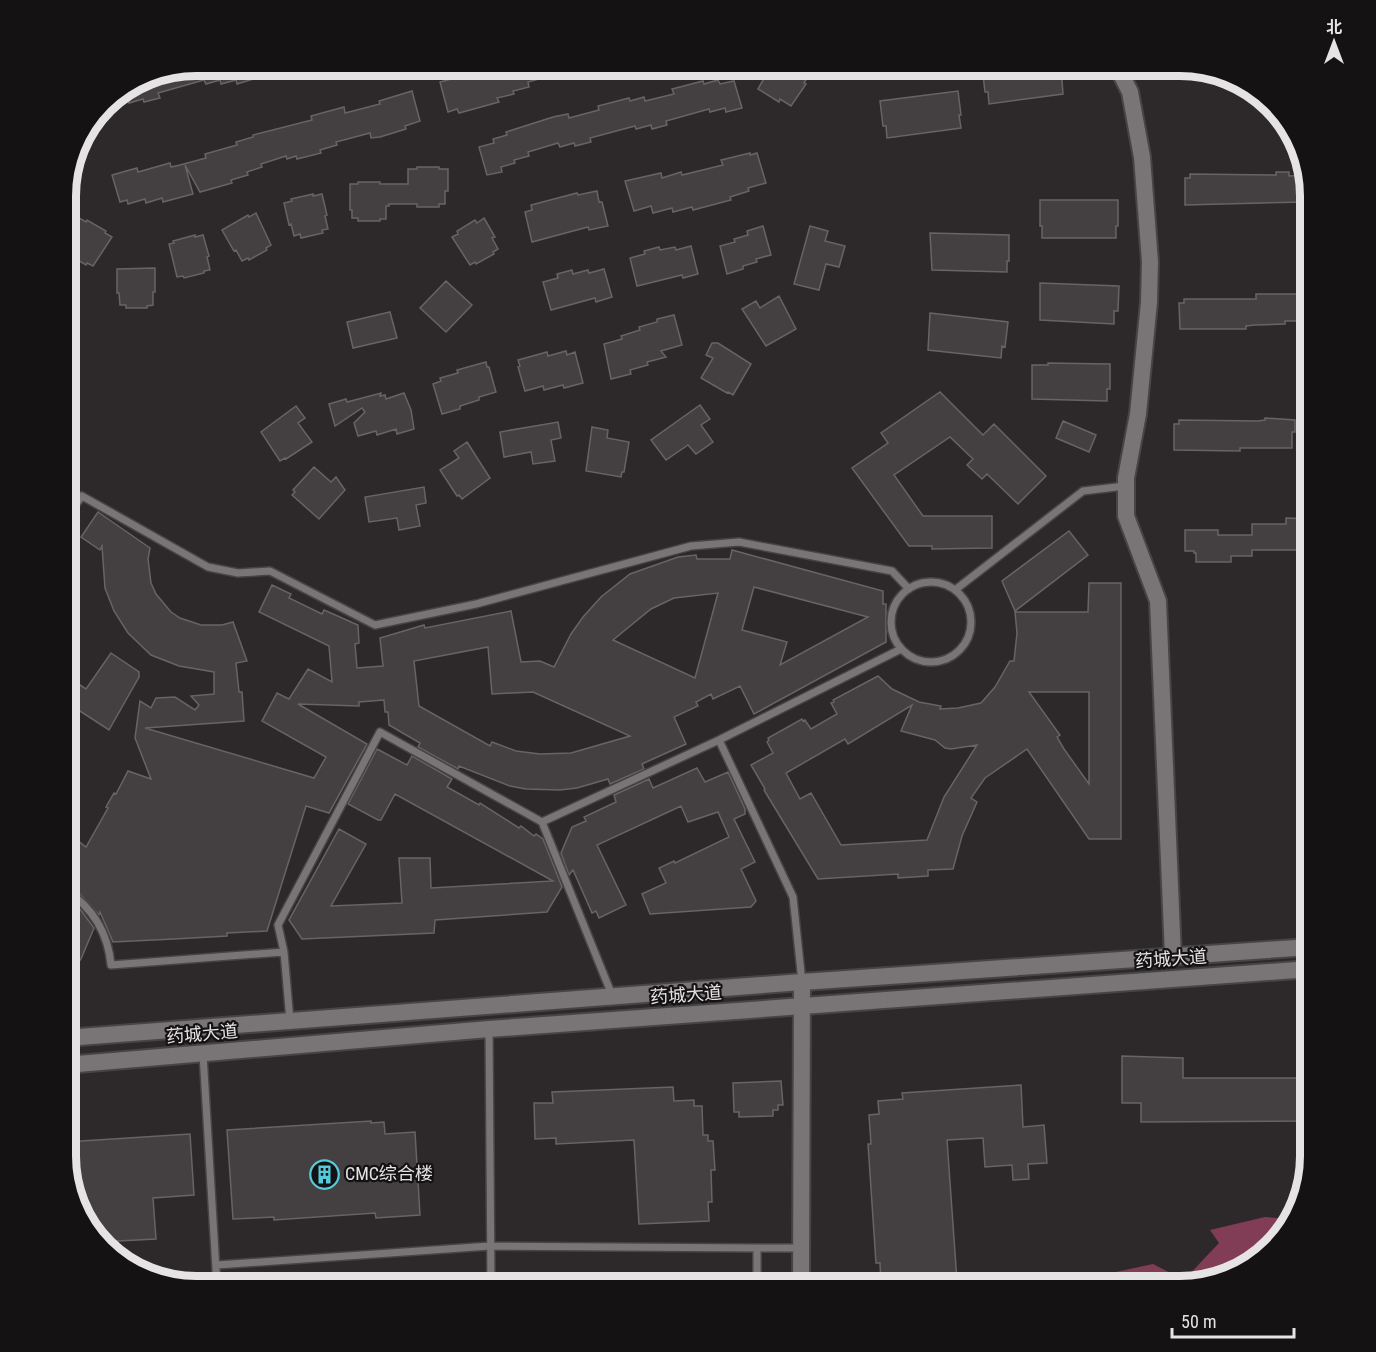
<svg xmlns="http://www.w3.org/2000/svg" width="1376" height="1352" font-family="'Roboto Condensed','Noto Sans SC',sans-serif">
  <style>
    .water { fill: #813c56 }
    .building { fill: #444041; stroke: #686364; stroke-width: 1.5; fill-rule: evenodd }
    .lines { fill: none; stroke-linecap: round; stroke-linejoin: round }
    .service-casing { stroke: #474445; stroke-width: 10 }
    .tertiary-casing { stroke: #474445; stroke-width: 20 }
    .secondary-casing { stroke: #474445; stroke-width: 20 }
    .service { stroke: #797475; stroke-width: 7 }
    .tertiary { stroke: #797475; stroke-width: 16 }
    .secondary { stroke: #797475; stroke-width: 16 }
    .labels { text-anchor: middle; stroke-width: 4.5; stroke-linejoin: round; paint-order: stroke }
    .street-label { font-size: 18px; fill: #e6e3e4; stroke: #141213 }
    .poi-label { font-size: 18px; fill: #e6e3e4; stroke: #141213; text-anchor: start }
    .rim { fill: none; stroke: #e6e3e4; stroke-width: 8 }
  </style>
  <rect width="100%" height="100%" fill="#2d292a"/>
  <path class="water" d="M1265,1217L1290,1219L1266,1253L1229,1276L1180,1286H1097L1111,1273L1153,1264L1184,1280L1219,1243L1210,1230Z"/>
  <path class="building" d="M196,66H283V70L237,84L236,80L221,84L220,80L206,84L204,80L158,93L160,98L144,102L143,99L129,103L124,90L147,76Z
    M488,66H570L571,70L528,82L529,87L513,91L514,94L497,98L499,102L459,113L457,109L448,112L440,82L489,69Z
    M771,66H800L797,72L807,78L804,83L806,84L791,106L780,99L779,102L758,89Z
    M982,66H1061L1063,94L989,104L988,92H985Z
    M718,80L720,84L734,81L742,108L726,112L725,108L710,112L709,109L666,121L667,125L652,129L651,125L636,129L635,126L590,138L591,142L575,146L574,143L560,147L558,143L528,152L529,156L514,160L515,163L501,167L502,172L487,175L479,147L494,143L493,139L507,135L506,132L553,117L568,114L569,118L599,110L598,106L629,98L630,101L644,97L645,101L674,94L672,89L703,81L704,84Z
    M412,91L420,121L405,126L406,129L380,137L371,138L370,133L336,142L337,145L320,150L321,153L297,159L296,156L287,159L286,156L261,164L262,167L247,172L248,175L231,180L232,183L200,192L185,165L193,194L163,202L162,198L146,203L145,199L128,204L127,200L120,202L112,175L137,168L138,172L170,163L171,167L180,165L206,158L205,154L237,145L236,142L253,137V135L312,120L311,116L344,107L345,113L380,104L379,101Z
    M958,91L961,115H959L961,128L887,138L886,126H883L880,101Z
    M750,153V155L757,153L766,183L748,188L749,191L730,197L731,200L693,210L692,207L673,212L672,208L653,213L651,206L634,211L625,181L661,173L662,178L681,172L682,175L723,165L721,160Z
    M417,167H439V169H448V191H445V204H439V207H417V204H389V206H386V219H380V221H358V218H352V210H350V184H358V182H380V184H408V169H417Z
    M1276,172H1289V176L1305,175L1303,202L1185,205V178H1190V174L1276,175Z
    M597,191L599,202H602L608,226L589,230L588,227L532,242L525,212L532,210L531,205L577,193L578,195Z
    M313,194V196L322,194L327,215L325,216L328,229L322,230L323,233L301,238L300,234L294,236L291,224L289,225L284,203L292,201L291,199Z
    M1040,200H1118V226H1116V238H1042V226H1040Z
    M256,213L271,245L266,248L267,250L249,260L248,258L242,261L236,250L234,251L222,230L248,215L249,217Z
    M79,218L86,222L87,220L106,231L105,233L112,237L93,266L87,263L86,265L66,253V240Z
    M484,218L495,237L492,238L498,249L493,252L494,254L476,264L475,262L470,265L452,237L458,234L457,231L475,220L477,223Z
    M763,226L771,255L756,259L757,262L743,266V269L727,274L720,246L735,242L734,239L748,235L747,231Z
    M810,226L828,231L825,241L845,246L839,267L826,264L819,290L794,284Z
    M930,233L1009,235V261H1007V272L932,270Z
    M195,235V237L203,235L209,256L207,257L210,270L204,271V273L184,278L183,276L177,277L169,244L174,243L173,241Z
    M691,246L698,274L683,278L682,275L637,286L630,258L645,254L644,251L659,247L660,250L675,247L676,250Z
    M155,268V292H153V305L147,306V308H126V305H120L119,293H117V269Z
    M604,269L612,297L596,302L595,298L551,310L543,282L558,278L557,274L572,270L573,274L588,270L589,273Z
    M446,281L472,305L446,332L420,308Z
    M1040,283L1119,286L1118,311H1114V324L1040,320Z
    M1256,294H1310V321H1285V324L1255,325L1246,326V329H1180L1179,303H1184V299H1256Z
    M779,296L796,329L766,346L742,309L756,301L760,308Z
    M390,312L397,338L353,348L347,322Z
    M930,313L1008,322L1005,347L1002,346L1001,358L928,350Z
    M674,315L682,345L661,351L666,357L647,362L648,365L630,370L631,374L611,379L604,344L622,339L621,336L640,330L639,327L657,322V319Z
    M712,343H718L751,364L733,395L728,392L727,393L701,378L713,358L706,355Z
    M566,351L567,355L575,352L583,383L564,388L563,385L544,390L543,386L525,391L518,367L520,366L518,360L547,352L548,356Z
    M486,362L487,367H489L496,392L479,397V400L460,406V409L442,414L433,384L441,381L440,378L458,373L457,370Z
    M1048,363L1110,364V389H1107V401L1032,399V365H1048Z
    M940,392L983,435L994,424L1046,476L1018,504L987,474L982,479L967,465L973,459L950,437L894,475L923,516H992V548L932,549V546H909L852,468L888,443L881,433Z
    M381,393L380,396L385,395L386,399L404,393L411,410L414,429L397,434L396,429L377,435L376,431L358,436L354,423L365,412L362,408L335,426L329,404L346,399L347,402Z
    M700,405L710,419L701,425L713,442L696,454L688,445L666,460L651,440Z
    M296,406L305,418L298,423L312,442L286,459L285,458L280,461L261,432Z
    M1265,418L1295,420V432H1292V448H1240V451L1174,450V424H1179V420L1258,421L1265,420Z
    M1063,421L1096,435L1089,452L1056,438Z
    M558,422L561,438L551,440L555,461L533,464L531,452L504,457L500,432Z
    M592,427L608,430L607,438L629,442L624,472H622L621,477L586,471Z
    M467,442L490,478L462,499L459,495L457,496L440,470L459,458L454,451Z
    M314,467L331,482L336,477L345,490L319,519L292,495L295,492L293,490Z
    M424,487L426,503L416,505L420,526L399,530L397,518L369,522L365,497Z
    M98,512L150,548L148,559L151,583L156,594L171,612L180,618L201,625H222L233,622L247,661L236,663L239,692H242L244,721L145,728L314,778L326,757L262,721L277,693L289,699L308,669L332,682L329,646L259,612L272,585L291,594L289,598L322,614L324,610L358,625L359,643L355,644L357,668L383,666L380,638L424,625L425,628L511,611L521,662L540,661L554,667L571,634L583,617L601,597L630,574L678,557L696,555L697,559H730L732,550L883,591V604H886V642L754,714L740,686L713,699L711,694L696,702L698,706L674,717L686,744L642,764L644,769L610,784L608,779L577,788L560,790L526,789L510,786L459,766L458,769L418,747L420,743L389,725L388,712H385L384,700L359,702V706L298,704L367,744L329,813L306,806L267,931L227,933V936L174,939L113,942L100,912L99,915L79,893L66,884V831L86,847L108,808L106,807L114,793L116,794L128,771L151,779L135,738L140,701L151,708L156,698L175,697L195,710L199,705L191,696L214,694V672L179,666L151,655L128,633L114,611L105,588L102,546L100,550L81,537ZM754,587L868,617L780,665L787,642L742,630ZM718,593L695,678L613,640L651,609L674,598ZM488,647L492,694L533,692L630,736L571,753L540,754L516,751L492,742L490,746L419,706L414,661Z
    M1286,518L1310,519V540L1307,541V550H1252V556H1231V562H1196V553H1194V551H1185V530H1218V535H1252V524H1286Z
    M1069,531L1088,555L1015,611L1002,581Z
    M1089,583H1121V839H1089L1027,749L985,778L971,798L977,802L962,836L953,869L928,870V876L898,878V874L818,879L764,790L765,789L751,765L773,753L767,742L769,740L768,738L802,719L803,721L805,720L811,729L837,714L831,703L834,702L833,700L878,676L892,689L919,702L941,706L940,709L958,708L981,703L995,687L1010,661H1014L1017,633L1015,612H1088ZM1029,692H1089V784L1064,749L1057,737L1060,735ZM912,705L901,731L935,740L945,748L951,749L977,745L944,797L927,840L841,845L811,793L800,799L786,773L845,739L848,744Z
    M111,653L139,672V677L109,730L66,702V676L86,689Z
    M377,749L407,765L412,756L452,779L447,787L479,805L480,803L519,828L521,826L534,836L536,834L543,839L562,887L547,912L435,920L434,933L302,939L289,920L339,829L366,844L331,906L402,903L399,858H430L431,888L553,881L395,794L381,820H378L348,804Z
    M697,768L705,782L728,772L745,809V814L734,819L755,862L741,869L756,901L751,907L650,914L642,894L666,883L659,868L674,861L675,863L729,837L718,812L688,822L681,806L597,845L626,905L599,918L596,911L592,913L573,870L569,875L561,853L572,827L586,821L584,817L616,802L614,795L649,779L653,788Z
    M66,897L80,909L94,928L81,959L66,980Z
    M1122,1056L1183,1058V1078H1310V1121L1141,1122V1103H1122Z
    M781,1081L783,1105H778V1110H773V1116L739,1117V1112H734L733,1083Z
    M1021,1085L1023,1127L1044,1125L1047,1163L1028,1164L1029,1179L1013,1180L1012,1165L985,1167L983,1138L947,1140L957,1281L938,1282V1286H881L880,1263H876L868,1144H871L869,1115L879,1114L878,1101L903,1099L902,1093Z
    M673,1087L674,1101L694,1100V1106H702L703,1135H708V1141H713L715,1170H711L712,1202H708L709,1221L639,1224L634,1140L556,1144V1138L535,1139L534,1103H553L552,1092Z
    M371,1121V1123L384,1122L385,1134L415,1132L420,1215L376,1218L375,1213L274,1220V1217L233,1219L227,1130Z
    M190,1134L194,1195L153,1198L156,1239L99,1242L76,1205L66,1156V1142Z"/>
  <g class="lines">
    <defs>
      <path id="service" d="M66,518L82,496L208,567L238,573L270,571L375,625L476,604L691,546L739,542L892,571L909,589
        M891 622a40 40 0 1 1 80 0a40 40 0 1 1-80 0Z
        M955,590L1083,491L1125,486
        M719,740L793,897L802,982
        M542,822L719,740L901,649
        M66,890C93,908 108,933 111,965L284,952L290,1021
        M284,952L278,925L380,732L542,822L612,995
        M489,1029L491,1286
        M203,1054L217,1286
        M217,1265L490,1246L757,1248
        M169,1280L217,1277
        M757,1286V1248H800"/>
      <path id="tertiary" d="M1117,66L1130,92L1142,157L1150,262L1149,302L1138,414L1126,478V516L1158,601L1173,956
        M801,1286L802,982"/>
      <path id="secondary" d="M66,1038L802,982L1310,947
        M66,1065L489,1029L1310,969"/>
    </defs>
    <use href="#service" class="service-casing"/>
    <use href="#tertiary" class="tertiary-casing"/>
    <use href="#secondary" class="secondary-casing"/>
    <use href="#service" class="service"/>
    <use href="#tertiary" class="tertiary"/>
    <use href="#secondary" class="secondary"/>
  </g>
  <defs>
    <symbol id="building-ring" viewBox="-11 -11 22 22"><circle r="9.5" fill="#141213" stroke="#53cbdb" stroke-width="1.5"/><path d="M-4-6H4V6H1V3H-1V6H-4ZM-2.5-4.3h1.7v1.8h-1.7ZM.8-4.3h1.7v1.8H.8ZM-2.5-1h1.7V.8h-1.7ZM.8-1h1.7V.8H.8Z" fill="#53cbdb"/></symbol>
  </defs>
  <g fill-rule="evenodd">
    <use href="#building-ring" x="308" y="1158" width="33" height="33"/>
  </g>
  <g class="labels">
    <g class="street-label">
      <text transform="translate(1171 959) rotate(-4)" y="6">药城大道</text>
      <text transform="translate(686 995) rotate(-4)" y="6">药城大道</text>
      <text transform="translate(202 1034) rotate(-5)" y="6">药城大道</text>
    </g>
    <g class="poi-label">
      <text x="345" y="1180">CMC综合楼</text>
    </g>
  </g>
  <path d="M0 0H1376V1352H0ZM196 76H1180A120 120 0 0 1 1300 196V1156A120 120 0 0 1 1180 1276H196A120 120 0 0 1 76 1156V196A120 120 0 0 1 196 76Z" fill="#141213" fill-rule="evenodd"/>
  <path class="rim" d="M196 76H1180A120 120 0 0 1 1300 196V1156A120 120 0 0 1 1180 1276H196A120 120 0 0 1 76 1156V196A120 120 0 0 1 196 76Z"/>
  <g transform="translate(1334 42)" stroke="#141213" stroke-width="4.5" paint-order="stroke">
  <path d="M0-4.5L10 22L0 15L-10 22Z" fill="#e6e3e4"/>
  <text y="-9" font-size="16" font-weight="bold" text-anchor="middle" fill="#e6e3e4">北</text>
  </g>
  <path d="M1172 1328v9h122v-9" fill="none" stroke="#e6e3e4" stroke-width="3"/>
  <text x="1181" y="1328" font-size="18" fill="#e6e3e4" stroke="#141213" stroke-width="4.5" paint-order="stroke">50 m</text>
</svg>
